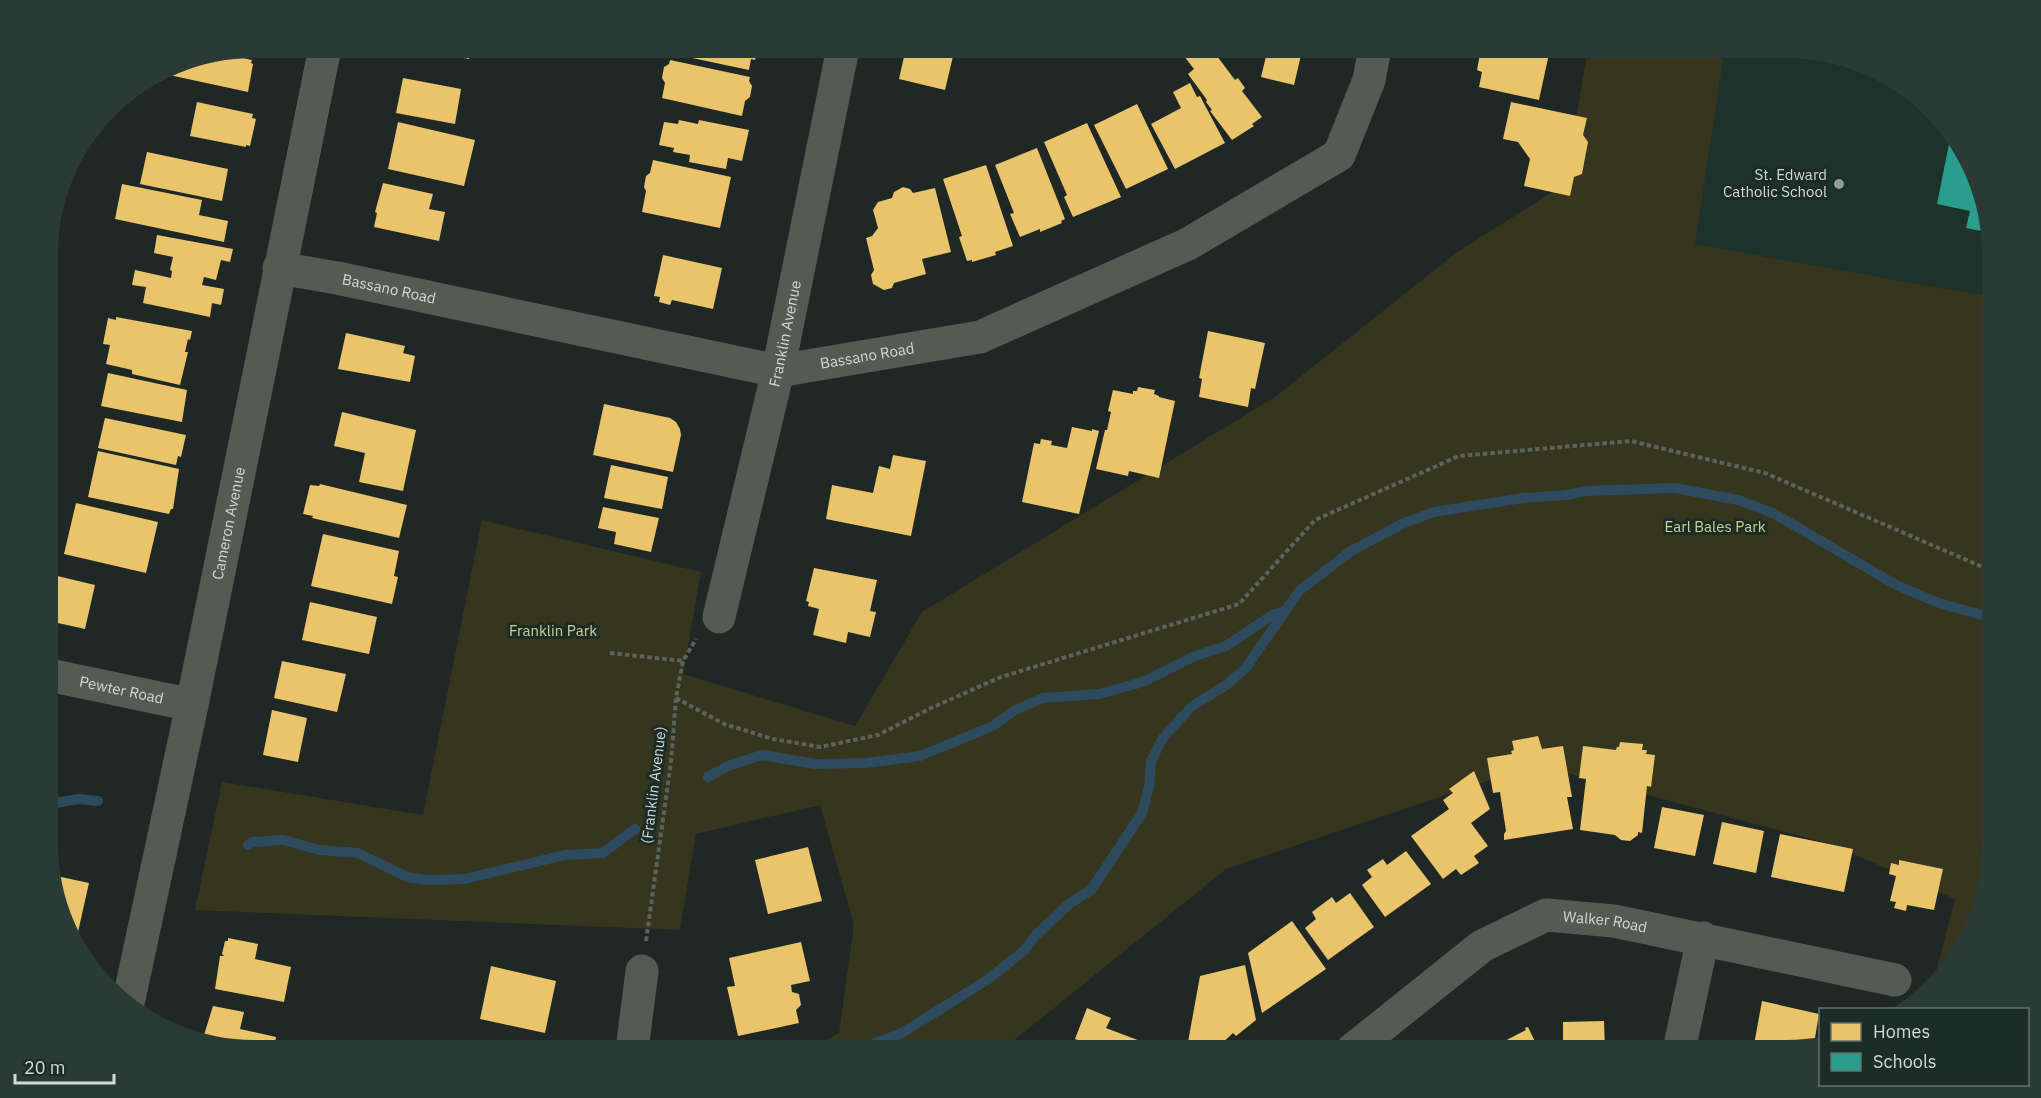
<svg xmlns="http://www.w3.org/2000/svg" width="2041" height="1098" font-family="'IBM Plex Sans',sans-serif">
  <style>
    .built { fill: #1c322b }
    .green { fill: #35361d }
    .homes { fill: #e9c46a }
    .schools { fill: #2a9d8f }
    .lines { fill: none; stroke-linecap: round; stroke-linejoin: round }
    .stream { stroke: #2d4a5e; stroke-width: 10 }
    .path { stroke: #5c635d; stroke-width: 4; stroke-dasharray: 4.5 3; stroke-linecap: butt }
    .minor { stroke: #535b53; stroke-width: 33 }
    .poi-dot { fill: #929c99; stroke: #1c2c27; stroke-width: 2 }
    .labels { text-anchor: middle; stroke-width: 6; stroke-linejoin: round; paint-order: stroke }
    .poi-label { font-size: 15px; fill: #d0dad7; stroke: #1c2c27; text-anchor: end }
    .street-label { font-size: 15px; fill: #d0dad7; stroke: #1c2c27 }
    .park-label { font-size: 15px; fill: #d0d191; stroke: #1c2c27 }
  </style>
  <rect width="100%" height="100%" fill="#202826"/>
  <path class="built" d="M1725,48H1786L1878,69L1958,140L1991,228V297L1695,244Z"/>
  <path class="green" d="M1588,48H1725L1695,244L1991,297L1993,844L1972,935L1935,976L1955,899L1833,845L1552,769L1487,781L1226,869L1002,1050H806L839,1033L854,925L820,805L696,834L680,930L195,910L222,782L423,815L482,520L701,572L683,674L855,726L922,612L1275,397L1456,253L1565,184Z"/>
  <path class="homes" d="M255,48H265L263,57L239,51Z
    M420,48H472L469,59Z
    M680,48H758L755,60L751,59L749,70L678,55Z
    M906,48H955L945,90L899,79Z
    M1194,48H1211L1235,80L1238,78L1245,88L1242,91L1262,117L1252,124L1254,126L1232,140L1210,111L1212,110L1206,102L1207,100L1188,74L1194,69L1184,56Z
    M1268,48H1304V51H1302L1294,85L1261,77Z
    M1487,48L1550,49L1539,100L1479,87L1482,72L1477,70L1480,54L1486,55Z
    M224,54L252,60L251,63L253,64L248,92L160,73L176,64Z
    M670,60L750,77L749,81L752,86L750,97L745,101L742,116L662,98L665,83L662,78L664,67L669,64Z
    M403,78L461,89L455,124L396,113Z
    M1190,83L1197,97L1200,96L1225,143L1175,169L1151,124L1181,108L1173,92Z
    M197,102L253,114L252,118L256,119L250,146L246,145V147L190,136Z
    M1511,102L1587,118L1583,135L1588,142L1582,174L1574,177L1570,196L1524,186L1530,159L1518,142L1503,139Z
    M1137,104L1168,169L1126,189L1094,125Z
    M679,120L698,124L699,120L749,130L742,161L728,158L726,169L689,162L690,155L673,152L674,148L659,145L664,122L678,124Z
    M398,122L475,140L464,186L388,169Z
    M1087,123L1121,197L1073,217L1064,197L1067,195L1044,142Z
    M1037,148L1065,219L1061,221L1062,223L1040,232V229L1020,237L1010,214L1014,213L995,165Z
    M147,152L228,169L222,201L140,184Z
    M653,160L731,177L720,228L642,212L646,191L644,187L646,176L650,173Z
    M986,165L1013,246L995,252L996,255L972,262V260L967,261L959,237L962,236L943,179Z
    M383,183L433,194L429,209L445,212L439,241L374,227L377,213L375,212Z
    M122,184L202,200L199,215L228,221L224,242L115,219Z
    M903,187L910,189L913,193L935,188L951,252L922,259L926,274L894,283L892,288L884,290L873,284L871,275L874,270L866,238L872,236L878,228L873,210L878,202L892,198L894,192Z
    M157,235L233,249L230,262L221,260L216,280L204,277L202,285L224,289L221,305L212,303L210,317L143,303L146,287L132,285L135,270L171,278L172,271L170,270L173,257L154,253Z
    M663,255L722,268L713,309L672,300L670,305L659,302L660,297L654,296Z
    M116,317L192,331L190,340L188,339L185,352H188L180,385L132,374V370L106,364L110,345L103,344L108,318L116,320Z
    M1208,331L1265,343L1255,389L1251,388L1248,407L1199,397L1202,379L1199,378Z
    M346,333L405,346L403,353L415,356L410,382L338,369Z
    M108,373L187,390L182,422L101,406Z
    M1138,387L1155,390L1154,394L1159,396V397L1175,401L1159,478L1129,471L1128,476L1096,469L1105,430H1107L1111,412L1108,411L1113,390L1133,394V391H1137Z
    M604,404L670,418L676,422L680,429L681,435L673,472L593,455Z
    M342,412L416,430L403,491L359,482L365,453L334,446Z
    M105,418L186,435L181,457L178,456L176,465L98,448Z
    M1072,427L1092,431V429L1099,431L1079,514L1022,502L1034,443L1040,444L1041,439L1052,441L1051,445L1067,448Z
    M98,451L179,469L173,509H171L169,514L88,497Z
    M893,455L926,461L911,536L826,519L832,485L873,493L879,466L890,469Z
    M611,465L668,477L662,509L604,498Z
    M320,484L407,505L399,538L312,518L313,516L303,514L310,485L319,486Z
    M76,503L158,522L146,573L64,554Z
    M603,507L659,518L651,552L614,544L616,532L598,528Z
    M323,534L399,551L394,576L398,577L392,604L311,586Z
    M814,568L877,580L870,611L876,612L870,637L848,632L846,643L813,635L819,609L808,606L809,602L806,601Z
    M49,574L95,585L85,629L49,621Z
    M310,602L377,617L369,654L302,640Z
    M282,661L346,674L337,712L274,698Z
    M272,710L307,718L298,762L263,755Z
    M1538,736L1542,749L1563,746L1572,797H1567L1573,829L1504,840V834L1506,831L1500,792L1493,793L1487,758L1512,754L1511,751L1514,750L1512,741Z
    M1620,742L1643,744L1642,750H1647L1646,754L1655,755L1651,787L1647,786L1642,833L1638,832V835L1630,841L1621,840L1615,835L1580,830L1586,779L1579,778L1583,746L1616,750L1617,747H1619Z
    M1474,771L1490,809L1471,823L1488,846L1474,856L1479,863L1461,875L1456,869L1443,879L1411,836L1449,809L1443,800L1453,793L1449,789Z
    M1662,807L1704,815L1695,856L1654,848Z
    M1722,822L1764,831L1756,873L1713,864Z
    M1780,834L1853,849L1844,892L1771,877Z
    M808,847L822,901L768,914L755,860Z
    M1406,851L1431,884L1385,917L1362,885L1372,877L1367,870L1383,859L1387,865Z
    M1899,860L1943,869L1934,910L1907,905L1906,911L1894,908L1896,902L1890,901L1896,876L1889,874L1891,863L1899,865Z
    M52,875L89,883L76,941L58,892Z
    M1350,893L1374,927L1328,960L1305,928L1316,919L1312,912L1332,897L1336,903Z
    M1292,921L1326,969L1262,1013L1248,953Z
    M228,938L258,944L255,959L291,967L284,1002L215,989L220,956H224L222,954L225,941H228Z
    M801,942L810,981L791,985L792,992L799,994L801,1005L796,1010L799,1023L738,1036L727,987L735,986L729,958Z
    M1245,965L1256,1020L1236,1036L1233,1033L1215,1050H1195L1188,1042L1200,976Z
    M491,966L556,981L545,1033L480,1019Z
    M1762,1001L1819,1014L1814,1044L1795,1040L1793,1050H1753Z
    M213,1006L244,1012L240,1029L276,1037L274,1050H255L203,1038Z
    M1087,1008L1111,1018L1106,1028L1148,1044L1146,1050H1092L1094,1046L1075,1039Z
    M1604,1021L1605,1050H1563V1022Z
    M1528,1027L1539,1050H1494L1493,1047L1526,1030L1525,1028Z"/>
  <path class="schools" d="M1951,134L1958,140L1991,228V233L1966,228L1970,211L1937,204Z"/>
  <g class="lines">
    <path class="stream" d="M708,777L728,766L762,755L815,764L866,763L920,756L993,726L1015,710L1043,698L1099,694L1143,682L1195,656L1226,646L1274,614L1285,611
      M50,804L78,799L98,801
      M248,845L252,842L283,840L320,850L358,853L407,877L428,880L465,879L565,855L603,853L635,829
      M858,1050L902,1033L987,980L1025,950L1034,937L1069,904L1091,890L1142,813L1149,787L1151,761L1163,738L1192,706L1225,686L1245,669L1299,591L1351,551L1404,523L1434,512L1523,498L1566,495L1587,491L1675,488L1738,500L1775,514L1896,585L1936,602L1992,618"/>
    <path class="path" d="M610,653L683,661
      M676,698L724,724L773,739L820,747L878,735L931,708L1001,677L1239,604L1315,520L1459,456L1631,441L1765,473L1992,571
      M646,941L671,762L676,698L683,661L696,639"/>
    <g class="minor">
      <path id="s1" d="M279,268L337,278L778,371L980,337L1188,244L1339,155L1369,80L1375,48"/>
      <path id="s2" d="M719,617L778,371L843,48"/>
      <path id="s3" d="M49,675L192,705"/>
      <path id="s4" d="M129,999L192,705L325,48"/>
      <path d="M632,1050L642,971"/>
      <path id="s5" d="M1352,1050L1482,946L1546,915L1614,921L1895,980"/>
      <path d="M1679,1050L1703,938"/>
    </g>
  </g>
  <circle class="poi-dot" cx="1839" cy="184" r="6"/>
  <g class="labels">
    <g class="poi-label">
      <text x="1827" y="180">St. Edward<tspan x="1827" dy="17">Catholic School</tspan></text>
    </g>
    <g class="street-label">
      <text dy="5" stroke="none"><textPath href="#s1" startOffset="112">Bassano Road</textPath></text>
      <text dy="5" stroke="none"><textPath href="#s2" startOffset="291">Franklin Avenue</textPath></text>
      <text dy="5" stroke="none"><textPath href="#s1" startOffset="600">Bassano Road</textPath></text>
      <text dy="5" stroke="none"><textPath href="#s4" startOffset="486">Cameron Avenue</textPath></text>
      <text dy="5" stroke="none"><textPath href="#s3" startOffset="74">Pewter Road</textPath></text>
      <text transform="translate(654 785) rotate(-83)" y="5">(Franklin Avenue)</text>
      <text dy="5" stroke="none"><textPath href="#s5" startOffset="297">Walker Road</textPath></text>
    </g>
    <g class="park-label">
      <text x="1715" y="532">Earl Bales Park</text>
      <text x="553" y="636">Franklin Park</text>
    </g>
  </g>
  <path d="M0 0H2041V1098H0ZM254 58H1786A196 196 0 0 1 1982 254V844A196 196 0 0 1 1786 1040H254A196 196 0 0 1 58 844V254A196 196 0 0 1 254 58Z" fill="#2a3a35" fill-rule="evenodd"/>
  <rect x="1819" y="1008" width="210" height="78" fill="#1c2c27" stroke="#64726d" stroke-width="1.5"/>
  <rect x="1831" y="1023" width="30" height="18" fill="#e9c46a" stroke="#64726d" stroke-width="1.5"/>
  <text x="1873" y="1038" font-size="18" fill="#d0dad7">Homes</text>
  <rect x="1831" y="1053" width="30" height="18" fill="#2a9d8f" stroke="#64726d" stroke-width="1.5"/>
  <text x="1873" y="1068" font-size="18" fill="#d0dad7">Schools</text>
  <path d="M15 1074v9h99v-9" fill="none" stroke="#d0dad7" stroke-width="3"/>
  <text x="24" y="1074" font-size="18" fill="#d0dad7" stroke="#1c2c27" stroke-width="4.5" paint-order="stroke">20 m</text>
</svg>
